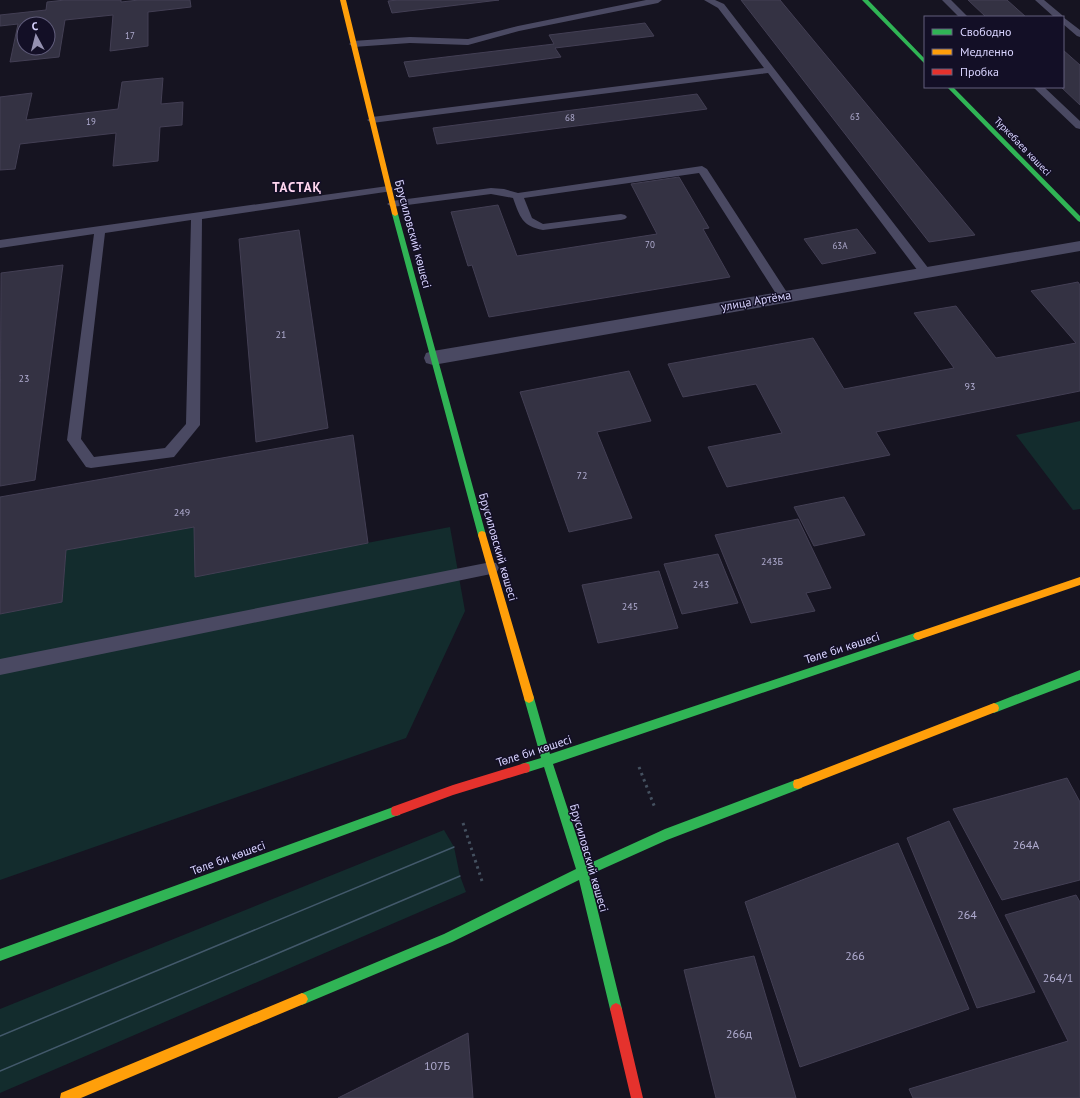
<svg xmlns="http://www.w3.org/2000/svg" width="1080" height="1098" font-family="'PT Sans',sans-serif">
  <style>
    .green { fill: #132c2d }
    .building { fill: #343243; stroke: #433f54; fill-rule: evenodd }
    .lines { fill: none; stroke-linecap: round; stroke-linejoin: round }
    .path { stroke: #44505f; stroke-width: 3; stroke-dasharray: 2.5 4; stroke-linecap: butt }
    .lane { fill: #4a4962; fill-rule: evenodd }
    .street { fill: #4a4962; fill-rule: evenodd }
    .fast { fill: #30b455; fill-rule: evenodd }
    .slow { fill: #ff9f0a; fill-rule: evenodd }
    .jam { fill: #e5322d; fill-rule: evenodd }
    .tram { stroke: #43596b; stroke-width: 1.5 }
    .labels { text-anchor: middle; stroke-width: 3; stroke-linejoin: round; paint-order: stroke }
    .far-number-label { font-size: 9px; fill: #b0acd0 }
    .far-street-label { font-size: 10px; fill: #d9d4ff; stroke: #130f26 }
    .number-label { font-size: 10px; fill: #b0acd0 }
    .street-label { font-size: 12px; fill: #d9d4ff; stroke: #130f26 }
    .near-number-label { font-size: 12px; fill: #b0acd0 }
    .far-district-label { font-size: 13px; font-weight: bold; letter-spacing: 1px; fill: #ffd6f0; stroke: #130f26 }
  </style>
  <rect width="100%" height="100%" fill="#161421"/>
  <path class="green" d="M1080,421V509L1073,510L1016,435Z
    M194,527L195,576L450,527L465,611L406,738L0,880V614L62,602L66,550Z
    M444,830L454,847L460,876L466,892L0,1093V1009Z"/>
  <path class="building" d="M65,0H121V2L139,0H190L191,7L148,12V46L110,51L113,15L65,20L59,57L10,62L18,24L0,26V15L46,10L47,2ZM24,24H48V48H24Z
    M398,0H499L392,13L388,1Z
    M741,0H780L975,235L929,242Z
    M968,0H1007L1026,17H986Z
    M645,23L654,36L555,48L561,57L409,77L404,62L554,44L549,35Z
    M1063,50L1080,65V105L1061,87H1063Z
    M163,78L161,104L183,102L182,125L160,127L158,161L113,166L116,133L20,144L15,169L0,170V97L32,93L26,120L118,109L122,82Z
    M697,94L707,109L437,144L433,128Z
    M679,177L709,228L703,229L730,277L489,317L472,265L468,266L451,212L498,205L517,256L657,234L631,184Z
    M857,229L876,253L822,264L804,239Z
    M299,230L328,428L256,442L239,239Z
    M63,265L35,480L0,486L1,273Z
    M1078,282L1080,285V391L876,432L890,455L727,487L708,447L782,433L756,384L683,397L668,364L813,338L844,389L954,368L914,313L956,306L996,358L1076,343L1031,291Z
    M629,371L651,421L597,432L632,518L569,532L520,392Z
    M353,435L368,543L195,577L194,527L66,550L62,602L0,614V497Z
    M844,497L865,535L814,546L794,507Z
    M798,519L831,588L806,593L815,611L751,623L715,535Z
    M718,554L738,603L682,614L664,564Z
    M659,571L678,628L598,643L582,585Z
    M1067,778L1080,802V880L1002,900L953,809Z
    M949,821L1035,992L977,1008L907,838Z
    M898,843L969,1009L800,1067L745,902Z
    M1076,895L1080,902V1098H913L909,1089L1068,1041L1005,915Z
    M754,956L796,1098H716L684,970Z
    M468,1033L473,1098H338Z"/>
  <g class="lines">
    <path class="path" d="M639,767L655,808
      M463,823L482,881"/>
    <path class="lane" d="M646,0H662L658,3L519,31L468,45L410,43L353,47L349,44L353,41L410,37L468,39L518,26Z
      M704,0H715L724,4L929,269L931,272L929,275H921L768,73L372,123L367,120L372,117L764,68L718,8Z
      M942,0H951L968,17H959Z
      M1035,0H1044L1062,15L1063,17L1080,30V37L1077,36L1063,24V17H1054Z
      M1033,87H1044L1080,121V129L1076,128Z
      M702,166L707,169L788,294L790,297L788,300H780L699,173L524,198L532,218L543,224L621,214L625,215L627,217L625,219L621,220L543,230C522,226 520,217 513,198L491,194L392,207L387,204L392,201L491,188L504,189L518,193Z
      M388,186L392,187L393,189L392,191L202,219L200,425L174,457L91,468L86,467L67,440L94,234L0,248V240ZM191,220L186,424L165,448L94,457L81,439L105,233Z
      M491,562L496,563L499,568L496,573L491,574L0,675V659Z"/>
    <path class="street" d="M1080,241V251L433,365L426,363L424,358L426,353L433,351Z"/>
    <path class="fast" d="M862,0H868L925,59V64Z
      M947,87H953L1080,216V222L1078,221Z
      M395,212L398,214L486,535L485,538H479L478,535L392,214Z
      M918,632L921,633L923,636L921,639L918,640L553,764L586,865L665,829L798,779L802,780L803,784L802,788L667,840L589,875L622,1009L620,1013L616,1015L612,1013L610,1009L579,880L452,942L302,1005L298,1003L296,999L298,995L444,934L576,869L544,767L525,773L521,772L520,768L521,764L541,758L524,698L525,695L529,693L533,695L534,698L550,754Z
      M1080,670V680L994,713L990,711L989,708L990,705Z
      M396,806L400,807L401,811L400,815L396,816L0,961V949Z"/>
    <path class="slow" d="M340,0H346L398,214L397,215L395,216L392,214Z
      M482,531L485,532L486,535L534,698L533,701L529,703L525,701L524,698L478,535L479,532Z
      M1080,577V585L918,640L915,639L913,636L915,633L918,632Z
      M994,703L998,705L999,708L998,711L798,789L794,788L793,784L794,780L798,779Z
      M302,993L306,995L308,999L306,1003L81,1098H60L61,1093Z"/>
    <path class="jam" d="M525,763L529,764L530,768L529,772L525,773L453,795L396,816L392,815L391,811L392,807L453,785Z
      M616,1003L620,1005L622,1009L643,1098H631L610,1009L612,1005Z"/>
    <path class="tram" d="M0,1036L454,847
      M0,1071L460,876"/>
  </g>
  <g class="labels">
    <g class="far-number-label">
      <text x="130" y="39">17</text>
      <text x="855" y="120">63</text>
      <text x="570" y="121">68</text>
      <text x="91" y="125">19</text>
      <text x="650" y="248">70</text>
      <text x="840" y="249">63А</text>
    </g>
    <g class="far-street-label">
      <text transform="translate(1023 146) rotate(46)" y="4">Түркебаев көшесі</text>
    </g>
    <g class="number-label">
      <text x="281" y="338">21</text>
      <text x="24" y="382">23</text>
      <text x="970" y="390">93</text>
      <text x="582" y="479">72</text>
      <text x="182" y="516">249</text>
      <text x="772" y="565">243Б</text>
      <text x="701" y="588">243</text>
      <text x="630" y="610">245</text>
    </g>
    <g class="street-label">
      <text transform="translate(413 234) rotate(75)" y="4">Брусиловский көшесі</text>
      <text transform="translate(756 301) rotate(-10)" y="4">улица Артёма</text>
      <text transform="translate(498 547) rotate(74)" y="4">Брусиловский көшесі</text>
      <text transform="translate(842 648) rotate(-18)" y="4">Төле би көшесі</text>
      <text transform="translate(534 751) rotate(-18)" y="4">Төле би көшесі</text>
      <text transform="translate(228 858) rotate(-20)" y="4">Төле би көшесі</text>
      <text transform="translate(589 858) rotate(74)" y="4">Брусиловский көшесі</text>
    </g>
    <g class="near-number-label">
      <text x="1026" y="849">264А</text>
      <text x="967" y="919">264</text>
      <text x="855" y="960">266</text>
      <text x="1058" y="982">264/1</text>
      <text x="739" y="1038">266д</text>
      <text x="437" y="1070">107Б</text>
    </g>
    <g class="far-district-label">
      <text x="297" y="192">ТАСТАҚ</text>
    </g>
  </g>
  <rect x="924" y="16" width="140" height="72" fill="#130f26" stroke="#625e7d"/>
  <rect x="932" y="29" width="20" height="6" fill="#30b455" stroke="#625e7d"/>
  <text x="960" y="36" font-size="12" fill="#d9d4ff">Свободно</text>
  <rect x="932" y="49" width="20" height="6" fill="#ff9f0a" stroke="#625e7d"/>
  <text x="960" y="56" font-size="12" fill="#d9d4ff">Медленно</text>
  <rect x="932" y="69" width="20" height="6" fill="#e5322d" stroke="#625e7d"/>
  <text x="960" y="76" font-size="12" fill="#d9d4ff">Пробка</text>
  <g transform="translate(36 36) rotate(353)"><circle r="19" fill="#130f26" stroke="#625e7d"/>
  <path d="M0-3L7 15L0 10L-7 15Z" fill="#9591b1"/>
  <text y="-6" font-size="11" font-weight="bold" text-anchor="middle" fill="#d9d4ff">С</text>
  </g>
</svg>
